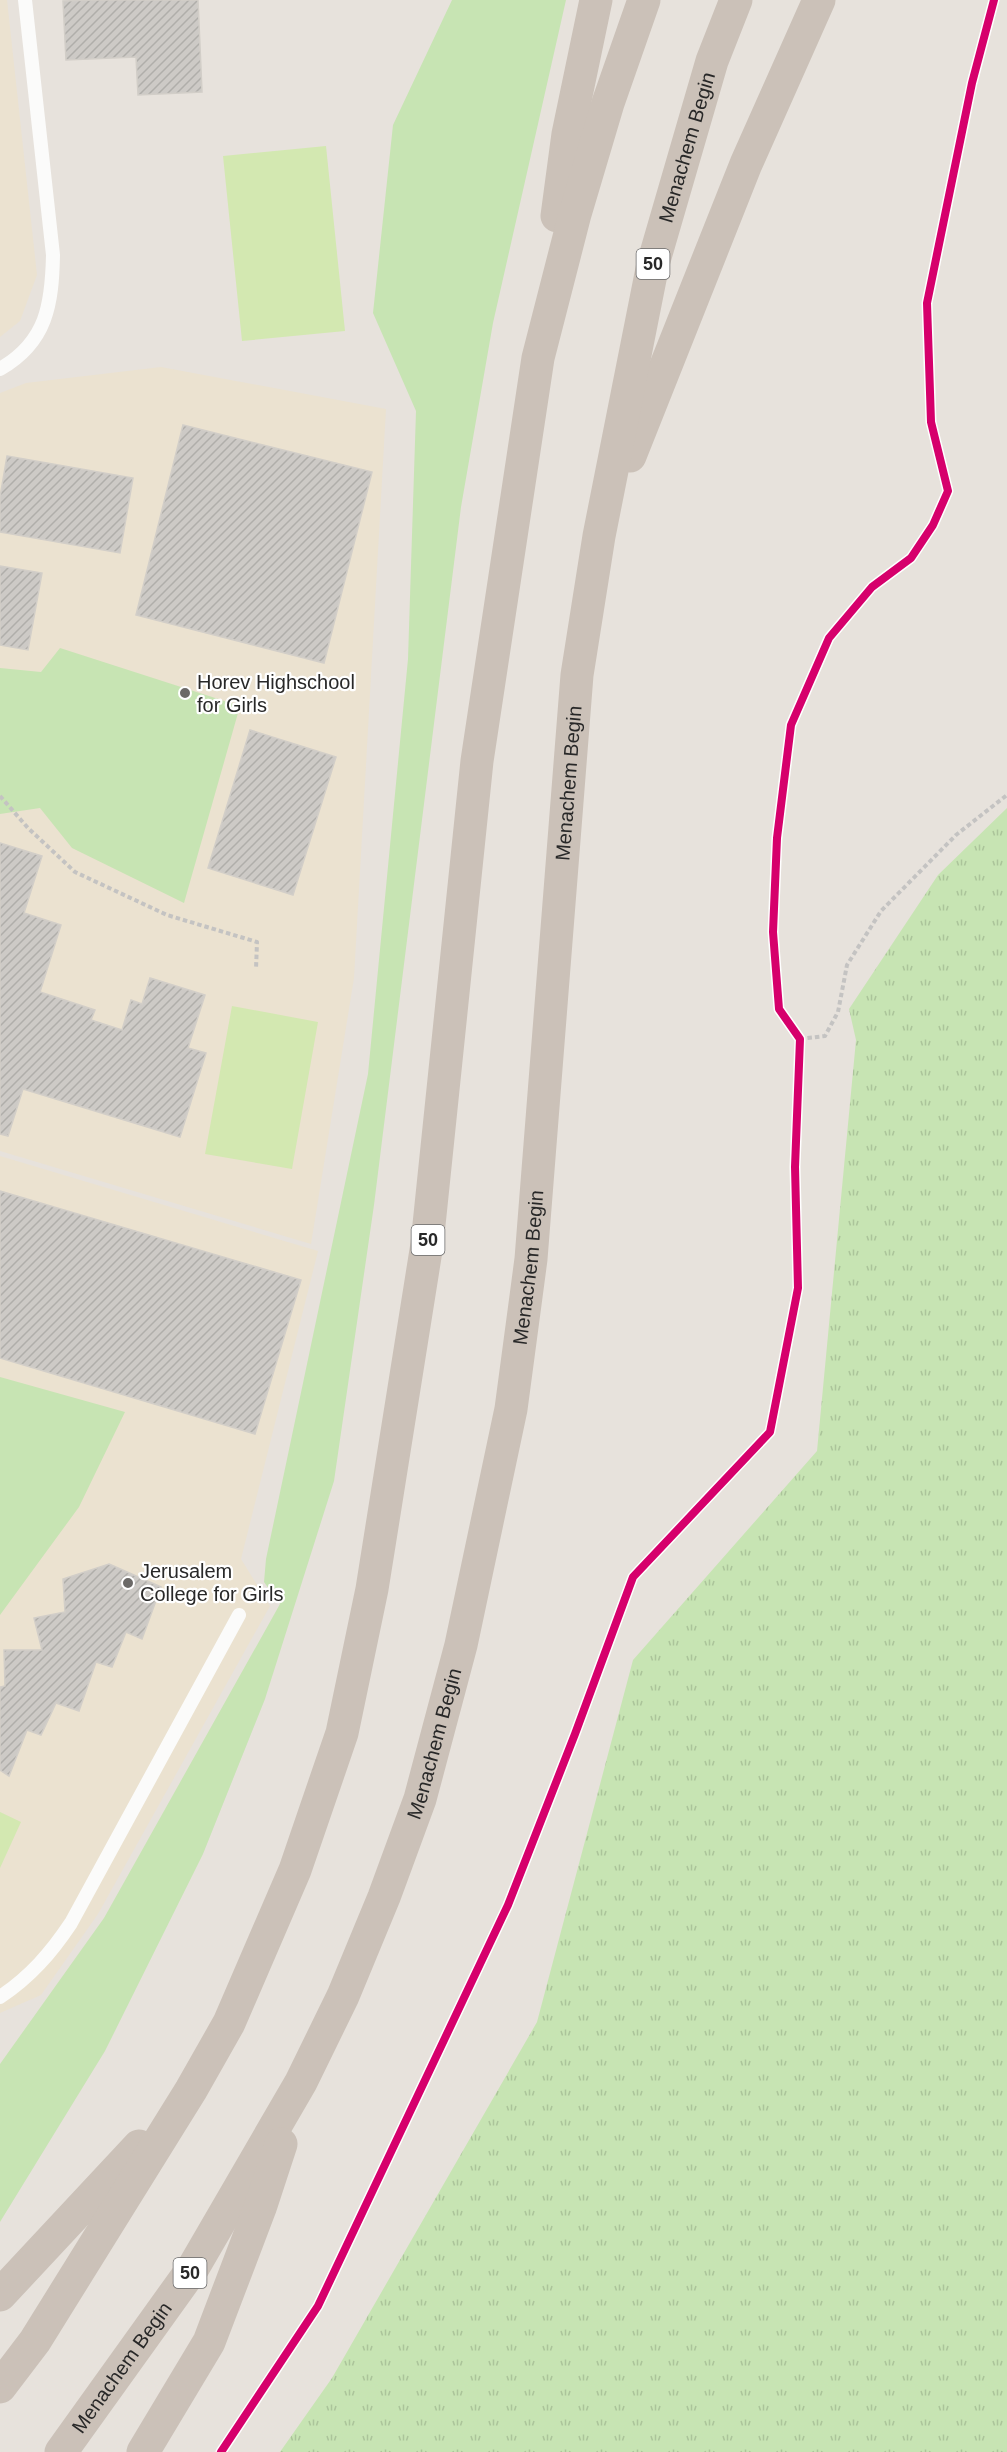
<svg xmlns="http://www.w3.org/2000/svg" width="1007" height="2452" font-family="Arial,sans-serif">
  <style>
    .education { fill: #ebe2d0 }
    .grass { fill: url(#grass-tufts) }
    .park { fill: #c7e4b3 }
    .pitch { fill: #d3e8b1 }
    .building { fill: url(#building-hatch); stroke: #d2cec8; stroke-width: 1.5 }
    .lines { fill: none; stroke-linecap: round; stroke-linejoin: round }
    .path { stroke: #c4c3c2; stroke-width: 4; stroke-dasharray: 4.5 3; stroke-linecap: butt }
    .lane { stroke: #fbfbfa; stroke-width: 14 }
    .highway { stroke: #cbc1b8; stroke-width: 33 }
    .cycleway-casing { stroke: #fff; stroke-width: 11 }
    .cycleway { stroke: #d6006c; stroke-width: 8 }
    .poi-dot { fill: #6b6967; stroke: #fff; stroke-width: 2 }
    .labels { text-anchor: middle; stroke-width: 4.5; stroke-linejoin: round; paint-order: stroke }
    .shield { fill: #fff; stroke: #686868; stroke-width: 1.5 }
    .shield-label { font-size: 18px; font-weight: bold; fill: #282828 }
    .street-label { font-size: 20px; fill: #282828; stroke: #fff }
    .poi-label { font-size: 20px; fill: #282828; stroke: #fff; text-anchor: start }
  </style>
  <defs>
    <pattern id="grass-tufts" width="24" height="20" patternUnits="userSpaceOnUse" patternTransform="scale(1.5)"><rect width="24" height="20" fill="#c7e4b3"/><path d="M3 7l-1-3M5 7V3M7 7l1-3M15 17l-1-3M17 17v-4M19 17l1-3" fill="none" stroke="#abc49a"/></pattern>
    <pattern id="building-hatch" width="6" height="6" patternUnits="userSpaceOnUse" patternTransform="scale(1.5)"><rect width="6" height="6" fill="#cdcac6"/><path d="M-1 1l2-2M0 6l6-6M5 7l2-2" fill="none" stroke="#b0aeaa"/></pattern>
  </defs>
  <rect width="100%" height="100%" fill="#e7e2dc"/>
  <path class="education" d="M0,0H7L37,275L20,321L0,337Z
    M161,367L386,409L354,978L311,1244L0,1151V393L26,383Z
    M0,1156L318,1251L241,1559L270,1606L98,1914L41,1995L0,2013Z"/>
  <path class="grass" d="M1007,808V2452H280L332,2378L537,2022L633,1660L817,1451L856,1040L849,1009L938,875Z"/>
  <path class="park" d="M452,0H566L493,323L461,507L374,1205L334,1481L265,1699L203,1854L105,2051L0,2222V2064L104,1918L280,1604L264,1582L266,1559L368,1074L408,659L416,411L373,313L393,125Z
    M60,648L240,706L184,903L72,848L40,808L0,814V668L41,672Z
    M0,1377L125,1412L79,1507L0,1615Z"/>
  <path class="pitch" d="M326,146L345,331L242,341L223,156Z
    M232,1006L318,1022L292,1169L205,1154Z
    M0,1812L21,1822L0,1868Z"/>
  <path class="building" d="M94,0H198L202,92L138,95L136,57L66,60L63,1Z
    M183,425L372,472L324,663L136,615Z
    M7,456L133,478L120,553L0,532V497Z
    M0,566L42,573L28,650L0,645Z
    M250,730L336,757L293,895L208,868Z
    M0,843L42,856L24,913L61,925L40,992L95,1010L91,1020L122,1030L131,1000L142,1004L150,978L205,995L188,1048L206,1053L180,1137L23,1089L8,1136L0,1134Z
    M0,1191L301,1280L255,1434L0,1358Z
    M109,1564L161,1587L142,1639L126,1632L112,1667L96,1662L79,1711L56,1703L41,1735L27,1730L9,1776L0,1770V1687L5,1686L4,1650H42L34,1618L65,1612L63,1579Z"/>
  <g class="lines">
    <path class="path" d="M0,796L28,828L75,872L167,915L257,942L256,969
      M800,1039L825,1036L838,1012L847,965L881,911L956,835L1007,795"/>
    <path class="lane" d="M0,369C47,342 52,304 53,255L25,0
      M0,1997C30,1977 51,1953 71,1923L239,1615"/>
    <g class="highway">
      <path d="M557,216L568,134L596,0"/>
      <path d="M630,456L746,164L819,0"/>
      <path d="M0,2295L139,2146"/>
      <path d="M0,2387L35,2341L191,2090L229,2023L295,1870L342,1733L372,1589L427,1244L477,761L538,358L575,214L608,103L644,0"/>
      <path id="s1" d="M61,2452L193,2268L301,2082L343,1996L384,1897L420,1799L461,1645L511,1409L531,1259L577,675L599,536L653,264L712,61L736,0"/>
      <path d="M143,2452L209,2342L260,2208L281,2144"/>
    </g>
    <defs>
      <path id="cycleway" d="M221,2452L318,2306L508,1905L575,1734L633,1577L770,1432L798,1288L795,1167L800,1039L779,1009L773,932L777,838L791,725L829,638L872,587L911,558L933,525L948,491L931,422L927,303L972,83L994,0"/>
    </defs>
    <use href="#cycleway" class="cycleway-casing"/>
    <use href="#cycleway" class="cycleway"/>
  </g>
  <g class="poi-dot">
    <circle cx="185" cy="693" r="6"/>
    <circle cx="128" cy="1583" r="6"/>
  </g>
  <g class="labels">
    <g class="shield">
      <rect x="636.5" y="249" width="33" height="30" rx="4.5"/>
      <rect x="411.5" y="1225" width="33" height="30" rx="4.5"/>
      <rect x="173.5" y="2258" width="33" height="30" rx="4.5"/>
    </g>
    <g class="shield-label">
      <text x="653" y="270">50</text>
      <text x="428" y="1246">50</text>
      <text x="190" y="2279">50</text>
    </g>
    <g class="street-label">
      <text dy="7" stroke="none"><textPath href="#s1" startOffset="2426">Menachem Begin</textPath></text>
      <text dy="7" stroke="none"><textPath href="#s1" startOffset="1778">Menachem Begin</textPath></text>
      <text dy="7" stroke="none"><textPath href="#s1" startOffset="1292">Menachem Begin</textPath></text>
      <text dy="7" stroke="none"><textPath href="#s1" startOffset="806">Menachem Begin</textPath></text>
      <text dy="7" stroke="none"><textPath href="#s1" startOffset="104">Menachem Begin</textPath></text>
    </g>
    <g class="poi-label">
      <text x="197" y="689">Horev Highschool<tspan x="197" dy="23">for Girls</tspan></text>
      <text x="140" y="1578">Jerusalem<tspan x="140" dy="23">College for Girls</tspan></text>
    </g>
  </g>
</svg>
